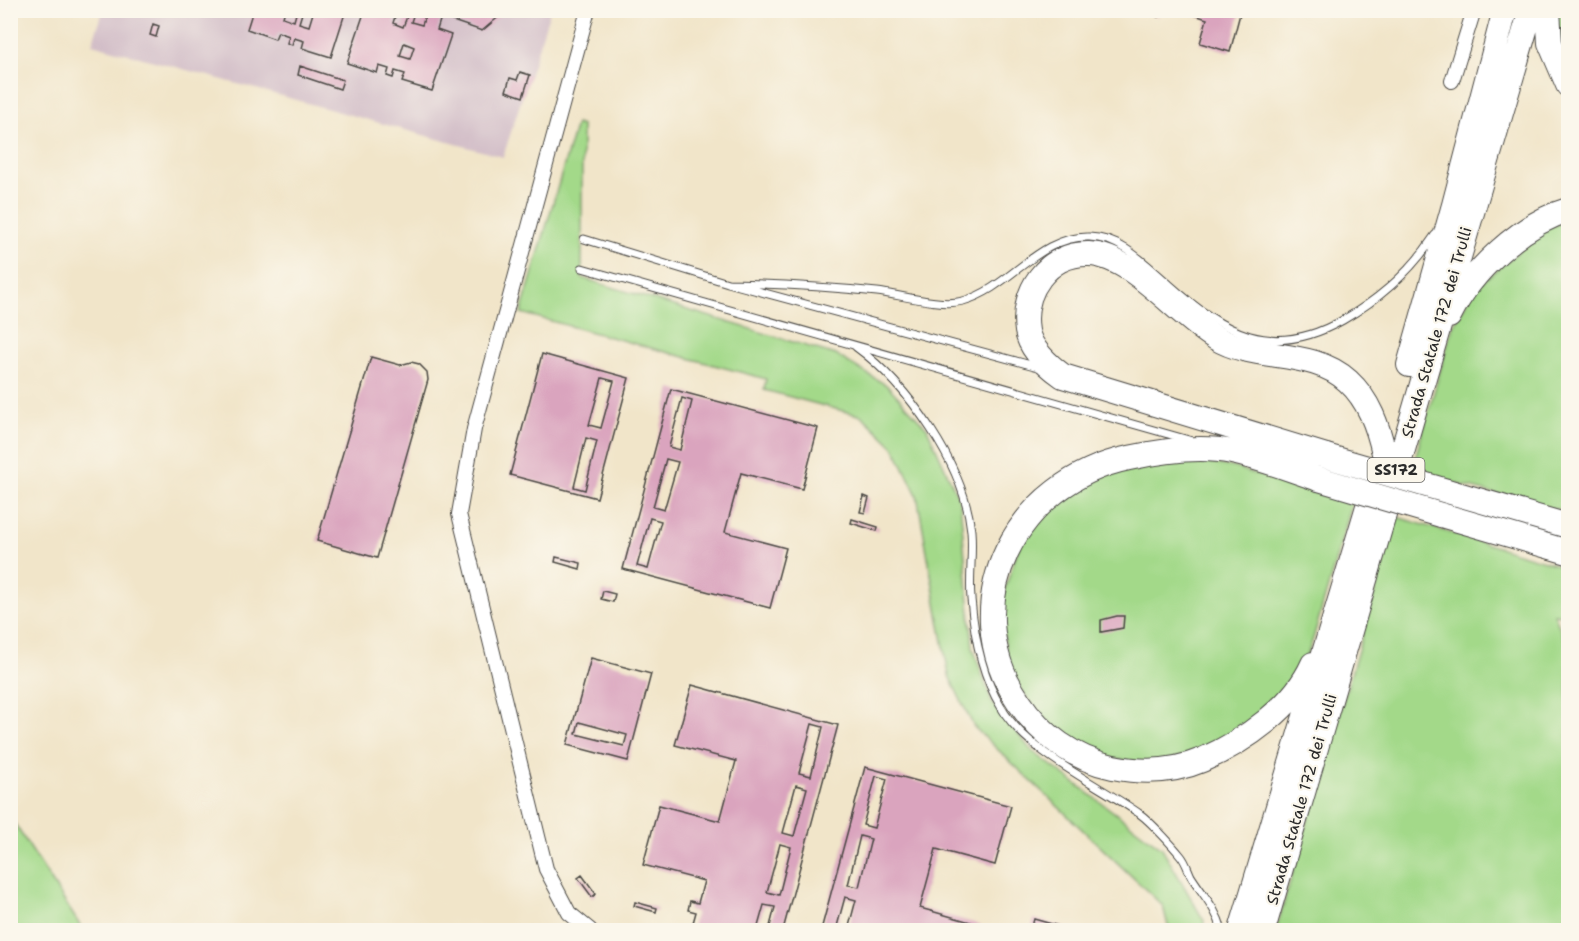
<svg xmlns="http://www.w3.org/2000/svg" width="1579" height="941" font-family="'Shantell Sans',sans-serif">
  <style>
    .industrial { fill: #d2bdc7 }
    .green { fill: #a3d989; stroke: #67825a; stroke-width: 1.5 }
    .building { fill: #daa4be; fill-rule: evenodd }
    .lines { fill: none; stroke-linecap: round; stroke-linejoin: round }
    .service-casing { stroke: #494743; stroke-width: 9 }
    .minor-casing { stroke: #494743; stroke-width: 16 }
    .trunk-casing { stroke: #494743; stroke-width: 26 }
    .service { stroke: #fff; stroke-width: 7 }
    .minor { stroke: #fff; stroke-width: 14 }
    .trunk { stroke: #fff; stroke-width: 24 }
    .trunk-bridge-casing { stroke: #494743; stroke-width: 26; stroke-linecap: butt }
    .trunk-bridge { stroke: #fff; stroke-width: 24 }
    .labels { text-anchor: middle; stroke-width: 4.5; stroke-linejoin: round; paint-order: stroke }
    .shield { fill: #fbf7ec; stroke: #696865; stroke-width: 1.5 }
    .shield-label { font-size: 15px; font-weight: bold; fill: #2b2b2b }
    .street-label { font-size: 16px; fill: #2b2b2b; stroke: #fbf7ec }
  </style>
  <rect width="100%" height="100%" fill="#fbf7ec"/>
  <filter id="ink" filterUnits="userSpaceOnUse"><feTurbulence type="fractalNoise" baseFrequency=".0167" numOctaves="2"/><feDisplacementMap in="SourceGraphic" scale="12" xChannelSelector="R" yChannelSelector="G"/><feConvolveMatrix kernelMatrix="1 2 1 2 8 2 1 2 1" color-interpolation-filters="sRGB"/></filter>
  <filter id="wash" filterUnits="userSpaceOnUse"><feTurbulence type="fractalNoise" baseFrequency=".008" numOctaves="4" result="noise"/><feDisplacementMap in="SourceGraphic" scale="24" xChannelSelector="R" yChannelSelector="G"/><feGaussianBlur stdDeviation="1.35" result="paint"/><feColorMatrix in="noise" values="0 0 0 0 0 0 0 0 0 0 0 0 0 0 0 0 0 1.4 0 .05"/><feComposite in="paint" operator="in"/></filter>
  <g filter="url(#wash)">
    <rect width="100%" height="100%" fill="#f1e5c9"/>
    <path class="industrial" d="M103,11H550L503,157L92,44Z"/>
    <path class="green" d="M1553,11H1568V77Z
      M576,124L582,126V278L836,355L888,386L927,428L960,502L973,648L992,703L1032,751L1162,848L1204,921L1205,930H1169L1163,906L974,727L949,676L917,495L894,447L862,416L764,390L766,379L521,313Z
      M1568,222V510L1554,509L1411,472L1453,326L1475,288L1549,226Z
      M1184,459L1233,467L1352,504L1313,639L1304,664L1289,686L1246,730L1215,748L1154,764L1097,757L1050,729L1010,674L999,607L1024,531L1099,473Z
      M1397,517L1568,568V616L1554,614L1568,648V930H1276Z
      M10,818H11L83,930H11Z"/>
    <g id="blocks">
      <path class="building" d="M253,10H285L283,17L294,21L297,10H303L299,23L309,26L313,13L307,10H346L331,57L302,48L304,41L294,38L292,45L287,43L289,36L278,32L275,39L247,29Z
        M365,10H397L393,23L403,27L408,14L398,10H415L411,22L422,25L427,10H493L502,14L482,31L441,17L437,30L451,35L432,91L402,82L405,74L395,71L393,78L387,76L389,69L379,66L377,73L347,63ZM404,43L414,47L410,59L400,56Z
        M1140,10H1160L1158,17Z
        M1179,10H1241L1230,52L1200,43L1207,19Z
        M153,24L159,26L156,37L150,35Z
        M300,66L343,80L340,89L298,75Z
        M520,72L530,75L523,97L506,91L510,78L517,80Z
        M542,354L629,378L597,498L510,475ZM602,378L614,381L601,428L589,425ZM586,438L597,441L585,490L574,487Z
        M371,357L400,365L411,362L419,364L427,372L428,380L377,558L317,541Z
        M671,389L818,428L802,489L741,473L725,532L786,548L770,608L623,569ZM682,398L692,401L680,450L669,447ZM666,459L678,462L664,510L653,507ZM650,518L661,521L648,569L637,566Z
        M864,496L869,498L865,513L860,512Z
        M852,519L878,527L877,531L851,523Z
        M556,557L581,563L580,569L555,562Z
        M603,591L615,594L613,602L601,599Z
        M1117,616H1124L1123,628L1101,632V620Z
        M591,658L651,674L628,761L567,745ZM579,722L627,735L624,746L576,734Z
        M692,685L838,725L783,930H769L775,907L764,905L757,930H691L696,912L688,910L690,901L698,903L704,881L643,865L659,805L720,821L736,761L675,745ZM812,724L823,727L811,776L799,773ZM796,785L807,788L794,836L783,833ZM780,844L791,847L779,895L767,892Z
        M865,767L1011,806L995,865L936,849L920,908L981,925L979,930H848L856,900L845,897L836,930H821ZM876,776L887,779L874,828L863,825ZM860,836L871,839L859,887L848,885Z
        M582,875L596,894L592,897L578,878Z
        M635,902L657,908L656,912L634,906Z
        M1034,919L1073,930H1031Z"/>
    </g>
  </g>
  <g filter="url(#ink)">
    <use href="#blocks" fill-opacity="0" stroke="#494743" stroke-width="1.5"/>
    <g class="lines">
      <defs>
        <path id="service" d="M584,239L728,283L1042,368
          M582,268L1189,440
          M728,283C778,284 828,287 877,292C901,295 941,307 963,301C1011,288 1037,236 1089,237C1123,238 1145,264 1169,284C1224,333 1271,361 1343,320C1381,298 1411,272 1435,235
          M856,347C908,385 965,466 971,531C973,553 969,576 971,599C974,635 982,676 1001,707C1026,752 1098,784 1140,814C1150,821 1173,846 1181,856C1186,862 1188,870 1191,876C1203,895 1216,908 1222,930"/>
        <path id="minor" d="M588,10L474,429L459,514L546,869L569,913L590,930
          M1452,81L1474,10"/>
        <path id="trunk" d="M1548,10L1550,43L1568,85
          M1449,316C1471,271 1521,224 1568,210
          M1409,365L1454,205L1505,10
          M1326,456L1063,376C1049,366 1030,349 1027,331C1021,292 1047,253 1089,254C1132,255 1178,316 1216,338C1256,362 1312,348 1348,381C1369,400 1378,427 1384,453
          M1447,491L1568,526
          M1441,515L1568,552
          M1313,664C1294,707 1244,742 1202,760C1174,772 1143,773 1113,767C1074,759 1041,735 1019,702C952,602 1017,481 1129,458C1161,451 1199,445 1232,452C1262,458 1291,470 1319,479
          M1241,930L1372,493
          M1263,930L1531,10"/>
      </defs>
      <use href="#service" class="service-casing"/>
      <use href="#minor" class="minor-casing"/>
      <use href="#trunk" class="trunk-casing"/>
      <use href="#service" class="service"/>
      <use href="#minor" class="minor"/>
      <use href="#trunk" class="trunk"/>
      <defs>
        <path id="trunk-bridge" d="M1326,456L1447,491
          M1319,479L1441,515"/>
      </defs>
      <use href="#trunk-bridge" class="trunk-bridge-casing"/>
      <use href="#trunk-bridge" class="trunk-bridge"/>
    </g>
  </g>
  <g class="labels">
    <rect class="shield" x="1367.5" y="458" width="57" height="24" rx="4.5"/>
    <g class="shield-label">
      <text x="1396" y="475">SS172</text>
    </g>
    <g class="street-label">
      <text transform="translate(1436 332) rotate(-74)" y="6">Strada Statale 172 dei Trulli</text>
      <text transform="translate(1301 799) rotate(-74)" y="6">Strada Statale 172 dei Trulli</text>
    </g>
  </g>
  <rect width="1579" height="941" fill="none" stroke="#fbf7ec" stroke-width="36"/>
</svg>
